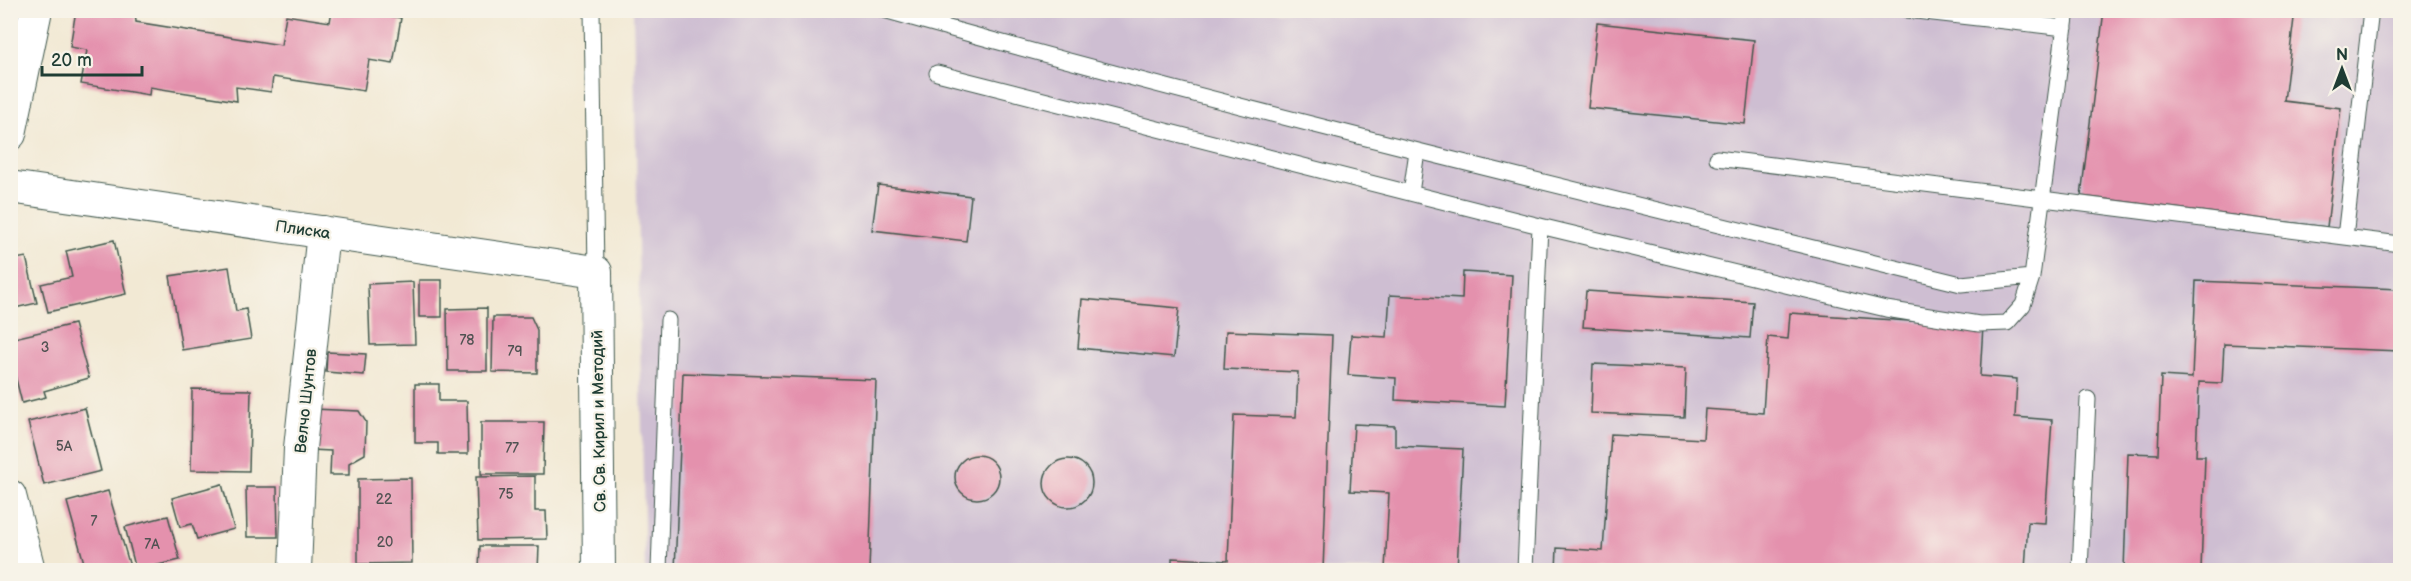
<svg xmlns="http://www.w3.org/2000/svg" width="2411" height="581" font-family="'Balsamiq Sans',sans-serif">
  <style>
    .industrial { fill: #cebed2 }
    .building { fill: #e491ad }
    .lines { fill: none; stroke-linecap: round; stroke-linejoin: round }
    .lane-casing { stroke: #3f574c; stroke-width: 17 }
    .street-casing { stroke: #3f574c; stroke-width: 34 }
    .lane { stroke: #fff; stroke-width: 15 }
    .street { stroke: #fff; stroke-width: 32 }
    .labels { text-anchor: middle; stroke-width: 4.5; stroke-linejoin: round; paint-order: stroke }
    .number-label { font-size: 14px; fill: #505252 }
    .street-label { font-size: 16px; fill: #1f3d34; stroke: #f7f3e8 }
  </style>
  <rect width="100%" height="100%" fill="#f7f3e8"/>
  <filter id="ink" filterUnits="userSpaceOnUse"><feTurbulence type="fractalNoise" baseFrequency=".0167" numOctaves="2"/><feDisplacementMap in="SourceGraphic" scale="12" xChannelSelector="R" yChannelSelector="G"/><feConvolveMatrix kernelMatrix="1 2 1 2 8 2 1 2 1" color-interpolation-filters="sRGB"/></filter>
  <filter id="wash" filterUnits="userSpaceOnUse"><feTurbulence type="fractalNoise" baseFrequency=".008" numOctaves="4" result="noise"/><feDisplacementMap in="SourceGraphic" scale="24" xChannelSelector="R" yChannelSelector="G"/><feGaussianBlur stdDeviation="1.35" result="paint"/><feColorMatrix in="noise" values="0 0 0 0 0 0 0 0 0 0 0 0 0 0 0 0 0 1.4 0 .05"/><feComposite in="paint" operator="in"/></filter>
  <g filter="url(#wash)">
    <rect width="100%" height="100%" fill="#f2e9d4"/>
    <path class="industrial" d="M633,11H2400V570H645Z"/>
    <g id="blocks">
      <path class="building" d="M76,10L135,11L136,22L281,45L286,15L330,22L332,10H356L401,18L393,64L369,60L364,91L273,77L271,92L236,87L237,101L150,87L149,95L81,84L87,50L70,47Z
        M2104,10H2295L2284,101L2341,108L2327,227L2081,196Z
        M1597,23L1754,40L1745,124L1588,108Z
        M878,185L971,196L966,241L872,230Z
        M114,240L126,294L48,312L41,284L72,277L66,251Z
        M26,257L37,303L10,309V260Z
        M229,267L236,311L246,309L251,339L182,350L170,276Z
        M1463,272L1512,275L1505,406L1395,400L1396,378L1348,375L1351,335L1387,337L1390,295L1462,299Z
        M419,280H442V317H419Z
        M2196,281L2400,289V351L2224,344L2222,383L2199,382L2196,456H2205L2201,570H2124L2128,453L2158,454L2161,376L2192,378Z
        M413,282L415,344L370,345L368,284Z
        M1586,291L1753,302L1750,338L1583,327Z
        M1082,299L1179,308L1174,357L1078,348Z
        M487,308V371H448L447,309Z
        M1790,313L1983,326L1980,376L2017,379L2015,417L2052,420L2045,523L2028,522L2025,570H1556L1557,548L1603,551L1611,434L1703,439L1705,409L1763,413L1768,337L1788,339Z
        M493,317H531L537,330V373L492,372Z
        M74,324L89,378L44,391L46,397L22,403L10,355V339Z
        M1226,331L1332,335L1323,570H1172V558L1228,561L1234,415L1296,417L1298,372L1224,369Z
        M327,352L366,354L364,375L326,372Z
        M1593,364L1686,368L1684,417L1591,413Z
        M683,373L876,380L869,570H675Z
        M415,384H439V401H467L468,454H438V443H415Z
        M192,389L251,390L249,471L191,470Z
        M85,408L101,471L44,485L28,422Z
        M313,409L359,411L366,422L365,454L349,463V475H330L331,451L311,450Z
        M481,422H544L543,474H481Z
        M1354,424L1395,426V446L1463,449L1457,570H1385L1389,493L1350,491Z
        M955 477a22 22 0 1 1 44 0a22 22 0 1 1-44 0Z
        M1044 483a24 24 0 1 1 48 0a24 24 0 1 1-48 0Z
        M535,476V511H546L547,539L478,540L476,477Z
        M411,478L412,563L358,564V479Z
        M222,484L234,529L197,539L192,524L180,527L172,498Z
        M246,487H277L278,537H247Z
        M108,491L131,570H86L67,502Z
        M168,516L180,560L136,570L125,527Z
        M480,546H539L538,570H479Z"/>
    </g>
  </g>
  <g filter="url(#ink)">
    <use href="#blocks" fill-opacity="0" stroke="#3f574c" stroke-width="1.5"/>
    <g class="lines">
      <defs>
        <path id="lane" d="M592,10L596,272
          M884,10C1241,111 1601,196 1961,284L2032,277
          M1907,10L2065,28
          M937,73L1540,226L1886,309L1979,324L2007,323L2023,305L2032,277L2067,10
          M1717,158L2400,244
          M1411,193L1417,151
          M2345,237L2371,10
          M659,570L668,320
          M1525,570L1540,226
          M2080,570L2088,399"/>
        <path id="street" d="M10,134L36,10
          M10,187L596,272L599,570
          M10,496L29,570
          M295,570L300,448L323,232"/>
      </defs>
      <use href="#lane" class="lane-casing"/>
      <use href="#street" class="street-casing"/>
      <use href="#lane" class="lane"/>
      <use href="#street" class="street"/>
    </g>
  </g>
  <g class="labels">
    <g class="number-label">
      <text x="467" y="345">78</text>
      <text x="45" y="352">3</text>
      <text x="515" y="356">79</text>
      <text x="64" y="451">5А</text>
      <text x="512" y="453">77</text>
      <text x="506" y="499">75</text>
      <text x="384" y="504">22</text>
      <text x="94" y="526">7</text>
      <text x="385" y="547">20</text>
      <text x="152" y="549">7А</text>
    </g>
    <g class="street-label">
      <text transform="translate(303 229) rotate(8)" y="6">Плиска</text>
      <text transform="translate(305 401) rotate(-84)" y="6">Велчо Шунтов</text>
      <text transform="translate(598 421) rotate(-91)" y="6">Св. Св. Кирил и Методий</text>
    </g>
  </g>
  <rect width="2411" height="581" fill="none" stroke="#f7f3e8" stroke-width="36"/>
  <g transform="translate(2342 69)" stroke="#f7f3e8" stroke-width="4.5" paint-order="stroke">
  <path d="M0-4.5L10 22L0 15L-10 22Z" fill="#1f3d34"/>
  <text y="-9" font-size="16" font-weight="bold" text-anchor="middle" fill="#1f3d34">N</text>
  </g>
  <path d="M42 66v9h100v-9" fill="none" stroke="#1f3d34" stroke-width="3"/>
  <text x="51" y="66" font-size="18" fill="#1f3d34" stroke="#f7f3e8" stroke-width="4.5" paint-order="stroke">20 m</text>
</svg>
